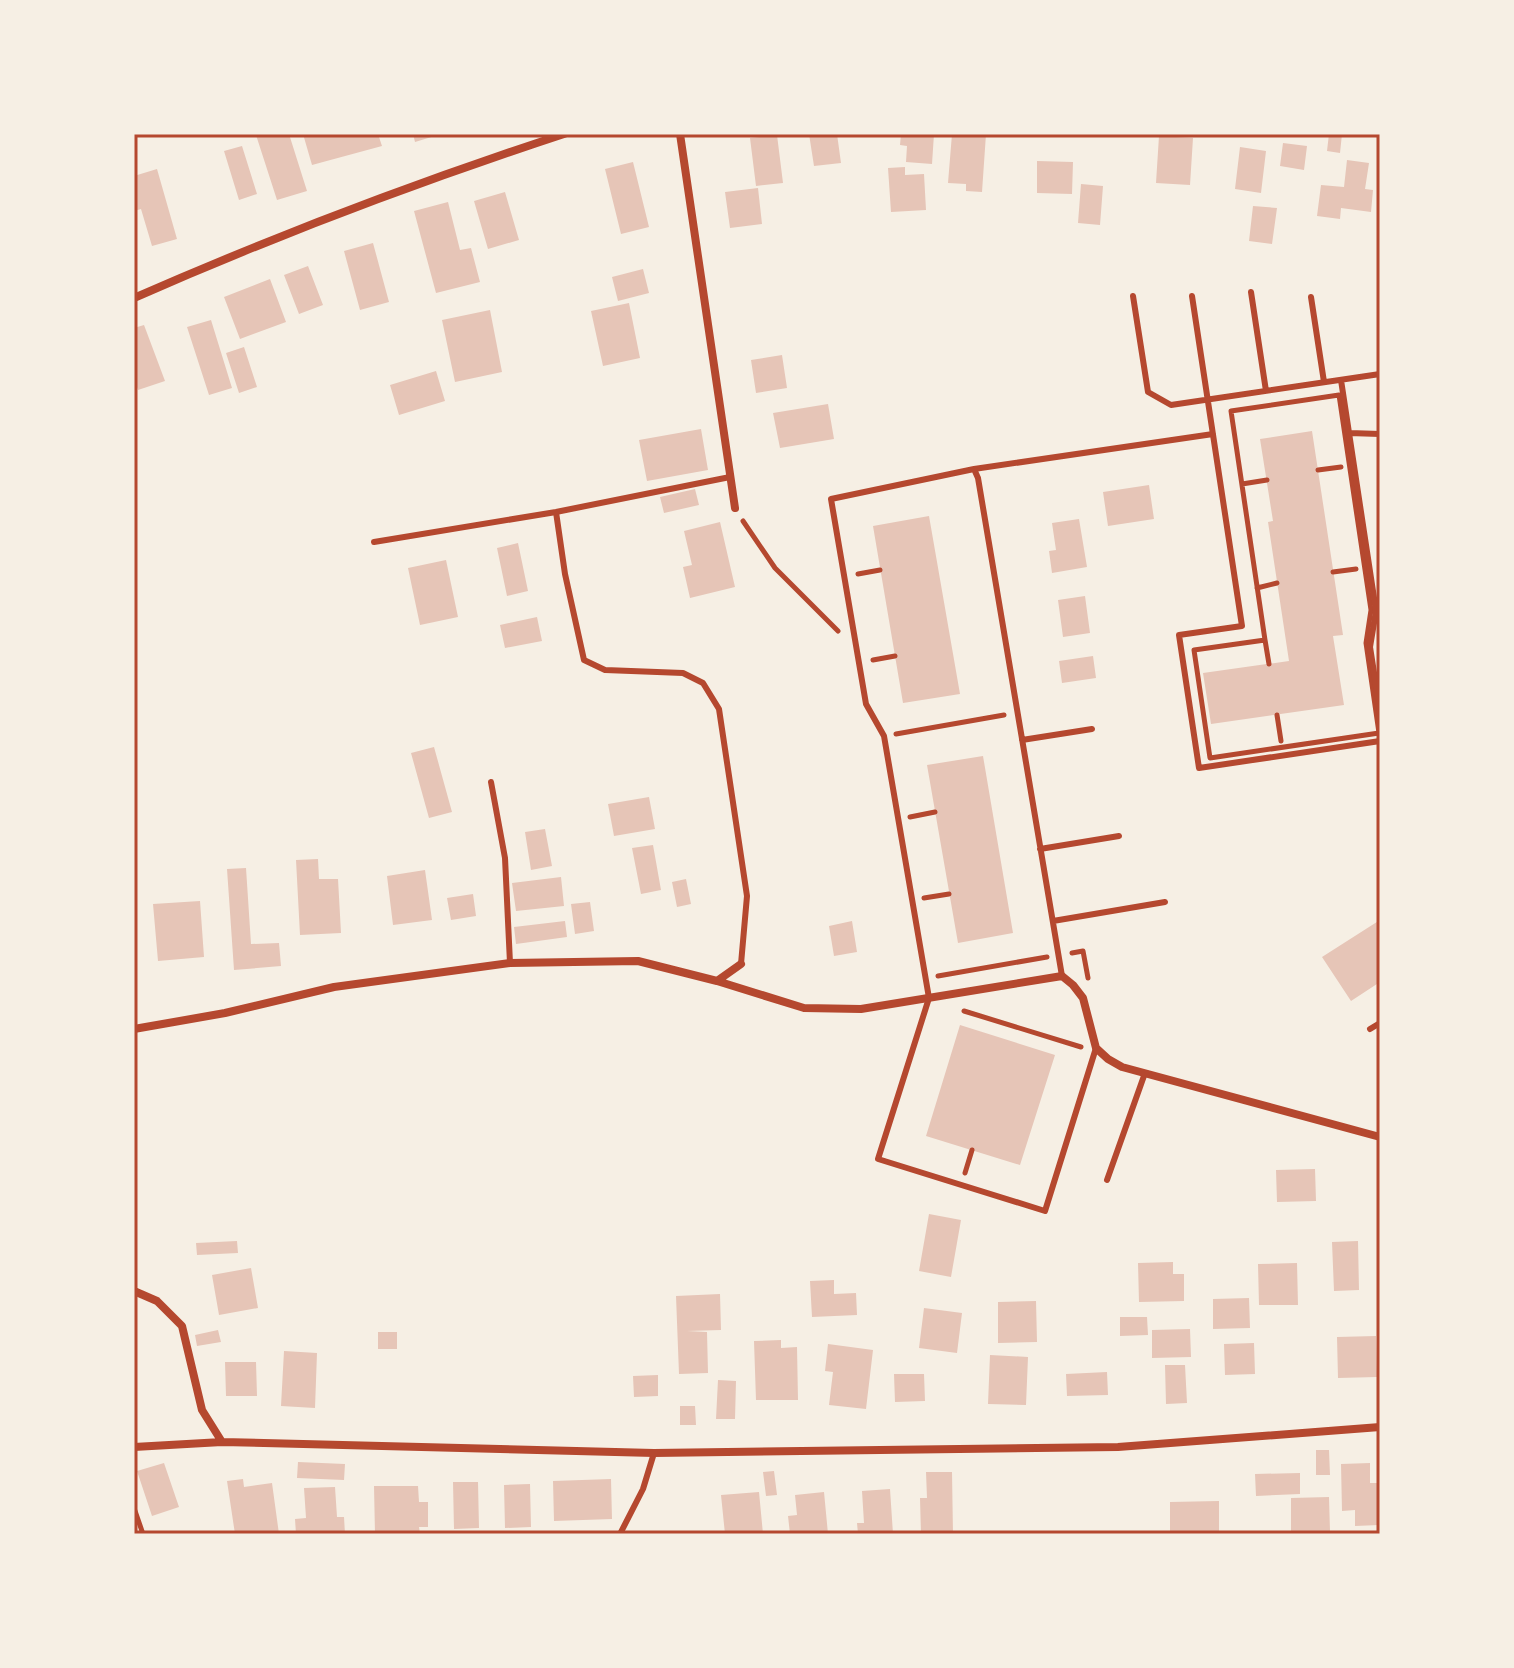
<svg xmlns="http://www.w3.org/2000/svg" width="1514" height="1668" font-family="Roboto,sans-serif">
  <style>
    .building { fill: #e6c5b7 }
    .lines { fill: none; stroke-linecap: round; stroke-linejoin: round }
    .path { stroke: #b5482f; stroke-width: 5 }
    .service { stroke: #b5482f; stroke-width: 6 }
    .minor { stroke: #b5482f; stroke-width: 8 }
    .neatline { fill: none; stroke: #b5482f; stroke-width: 3 }
  </style>
  <rect width="100%" height="100%" fill="#f6efe4"/>
  <path class="building" d="M289,134L307,191L277,200L256,135Z
    M303,134H378L382,146L312,165Z
    M413,134H438V135L415,142Z
    M809,134H837L841,163L814,166Z
    M901,134H934L932,164L906,162L907,146L900,145Z
    M952,134H986L982,192L966,191V184L948,183Z
    M1329,134H1342L1340,153L1327,151Z
    M777,135L783,183L756,186L750,138Z
    M1159,136L1193,138L1190,185L1156,183Z
    M1283,143L1307,146L1304,170L1280,166Z
    M242,146L257,194L239,200L224,151Z
    M1240,147L1266,151L1261,193L1235,189Z
    M1347,160L1369,163L1365,189L1373,190L1371,212L1341,208L1340,219L1317,216L1321,185L1344,187Z
    M1037,161L1073,162L1072,194L1037,193Z
    M633,162L649,227L621,234L605,169Z
    M905,167V175L924,174L926,210L891,212L888,168Z
    M157,169L177,239L152,246L141,209L134,211V176Z
    M1081,184L1103,186L1100,225L1078,223Z
    M758,188L762,224L730,228L725,192Z
    M505,192L519,240L488,249L474,201Z
    M448,202L460,250L471,248L480,282L436,293L414,211Z
    M1253,206L1277,208L1272,244L1249,241Z
    M373,243L389,302L360,310L344,251Z
    M308,266L323,305L299,314L284,275Z
    M643,269L649,293L618,301L612,277Z
    M270,279L286,322L240,339L224,297Z
    M629,303L640,358L603,366L591,311Z
    M490,310L502,372L455,382L442,320Z
    M211,320L232,388L209,395L187,327Z
    M144,325L165,381L138,390L134,379V328Z
    M244,347L257,387L239,393L226,353Z
    M782,355L787,388L756,393L751,360Z
    M436,371L445,401L399,415L390,385Z
    M828,404L834,439L780,448L773,413Z
    M701,429L708,470L647,481L639,440Z
    M1312,431L1343,635L1333,636L1344,705L1211,724L1203,673L1289,661L1268,522L1273,521L1260,439Z
    M1149,485L1154,519L1108,526L1103,492Z
    M695,489L699,505L664,513L660,497Z
    M929,516L960,694L903,703L873,526Z
    M1079,519L1087,567L1052,573L1049,551L1056,550L1052,523Z
    M720,522L735,587L690,598L683,567L692,565L684,531Z
    M518,543L528,591L507,596L497,548Z
    M446,560L458,617L420,625L408,568Z
    M1085,596L1090,633L1063,637L1058,600Z
    M537,617L542,641L505,648L500,625Z
    M1093,656L1096,678L1062,683L1059,661Z
    M434,747L452,812L429,818L411,753Z
    M983,756L1013,933L958,943L927,765Z
    M649,797L655,829L614,836L608,804Z
    M545,829L552,866L531,870L525,832Z
    M653,845L661,890L641,894L632,848Z
    M318,859L319,879H338L341,933L300,935L296,860Z
    M246,868L251,944L279,943L281,966L234,970L227,869Z
    M425,870L432,920L393,925L387,876Z
    M561,877L564,906L516,911L512,883Z
    M686,879L691,904L677,907L672,882Z
    M473,894L476,916L451,920L447,898Z
    M200,901L204,957L158,961L153,904Z
    M590,902L594,931L575,934L571,904Z
    M1380,920V982L1351,1001L1322,957Z
    M565,921L567,937L516,944L514,927Z
    M852,921L857,952L834,956L829,926Z
    M960,1025L1055,1055L1020,1165L926,1136Z
    M1315,1169L1316,1201L1277,1202L1276,1170Z
    M929,1214L961,1220L951,1277L919,1271Z
    M237,1241L238,1253L197,1255L196,1243Z
    M1358,1241L1359,1290L1334,1291L1332,1242Z
    M1173,1262V1274H1184V1301L1139,1302L1138,1263Z
    M1297,1263L1298,1305H1259L1258,1264Z
    M251,1268L258,1308L219,1315L212,1275Z
    M834,1280V1294L856,1293L857,1315L812,1317L810,1281Z
    M720,1294L721,1330L687,1331L707,1332L708,1373L679,1374L676,1296Z
    M1249,1298L1250,1328L1213,1329V1299Z
    M1036,1301L1037,1342L998,1343V1302Z
    M924,1308L962,1313L957,1353L919,1348Z
    M1120,1317H1147L1148,1335L1120,1336Z
    M1190,1329L1191,1357L1152,1358V1330Z
    M218,1330L221,1342L197,1346L195,1335Z
    M378,1332H397V1349H378Z
    M1376,1336L1377,1377L1338,1378L1337,1337Z
    M781,1340V1348L797,1347L798,1400H756L754,1341Z
    M1254,1343L1255,1374L1225,1375L1224,1344Z
    M828,1344L873,1350L866,1409L829,1405L833,1372L825,1371Z
    M284,1351L317,1353L315,1408L281,1406Z
    M990,1355L1028,1357L1026,1405L988,1404Z
    M225,1362H256L257,1396H226Z
    M1165,1365H1185L1187,1403L1166,1404Z
    M1107,1372L1108,1395L1067,1396L1066,1374Z
    M894,1374H924L925,1401L895,1402Z
    M658,1375V1396L634,1397L633,1376Z
    M718,1380L736,1381L735,1419H716Z
    M680,1406H695L696,1425H680Z
    M1316,1450H1329L1330,1475H1316Z
    M298,1462L345,1464L344,1480L297,1478Z
    M164,1463L179,1507L152,1516L137,1471Z
    M1370,1463V1483H1378L1379,1525L1355,1526V1510L1342,1511L1341,1464Z
    M774,1471L777,1495L766,1496L763,1472Z
    M926,1472H952L953,1534H921L920,1498H927Z
    M1300,1473V1494L1256,1496L1255,1474Z
    M243,1479L244,1487L272,1483L279,1534H235L227,1481Z
    M611,1479L612,1519L554,1521L553,1481Z
    M453,1482H478L479,1528L454,1529Z
    M530,1484L531,1527L505,1528L504,1485Z
    M374,1486H418L419,1502H428V1527H419L420,1534H375Z
    M335,1487L337,1517H344L345,1534H296L295,1519L306,1518L304,1488Z
    M890,1489L893,1534H858L857,1523H864L862,1491Z
    M759,1492L763,1534H725L721,1495Z
    M824,1492L828,1534H790L788,1516L797,1515L795,1495Z
    M1329,1497L1330,1531H1291V1498Z
    M1219,1501V1533L1170,1534V1502Z"/>
  <g class="lines">
    <path class="path" d="M1339,395L1371,610L1366,643L1379,733L1210,758L1194,650L1265,640L1231,411Z
      M1318,470L1341,467
      M1242,484L1267,480
      M743,521L775,568L838,631
      M1333,572L1356,569
      M858,574L880,570
      M1257,588L1277,583
      M1265,640L1269,664
      M873,660L895,656
      M1277,715L1281,741
      M896,734L1004,715
      M910,817L935,812
      M924,898L949,894
      M1072,953L1083,951L1088,978
      M938,976L1047,957
      M964,1011L1081,1047
      M965,1173L972,1150
      M134,1508L143,1534"/>
    <path class="service" d="M1251,292L1266,391
      M1133,296L1148,392L1171,405L1380,374
      M1192,296L1242,626L1179,635L1199,768L1380,741
      M1311,297L1324,382
      M1341,380L1376,611L1370,647L1380,711
      M1349,433L1380,434
      M974,469L978,478L1062,976
      M556,512L565,574L584,660L605,670L683,673L703,683L719,709L747,896L741,964
      M374,542L556,512L730,477
      M1022,740L1092,729
      M491,782L505,858L510,963
      M1040,849L1119,836
      M1053,921L1165,902
      M1370,1029L1380,1023
      M1096,1048L1045,1211L878,1159L929,998L884,736L866,704L831,499L974,469L1213,434
      M1107,1180L1145,1073
      M620,1534L643,1489L654,1453"/>
    <path class="minor" d="M680,134L735,508
      M134,298C275,236 418,182 564,134
      M717,981L804,1008L861,1009L1062,976L1073,985L1083,998L1096,1048L1108,1059L1122,1067L1380,1137
      M134,1029L225,1013L334,987L510,963L638,961L717,981L741,964
      M134,1291L157,1301L182,1326L202,1410L222,1442
      M134,1447L222,1442L654,1453L1118,1447L1380,1427"/>
  </g>
  <rect width="1514" height="1668" fill="none" stroke="#f6efe4" stroke-width="272"/>
  <rect x="136" y="136" width="1242" height="1396" class="neatline"/>
</svg>
